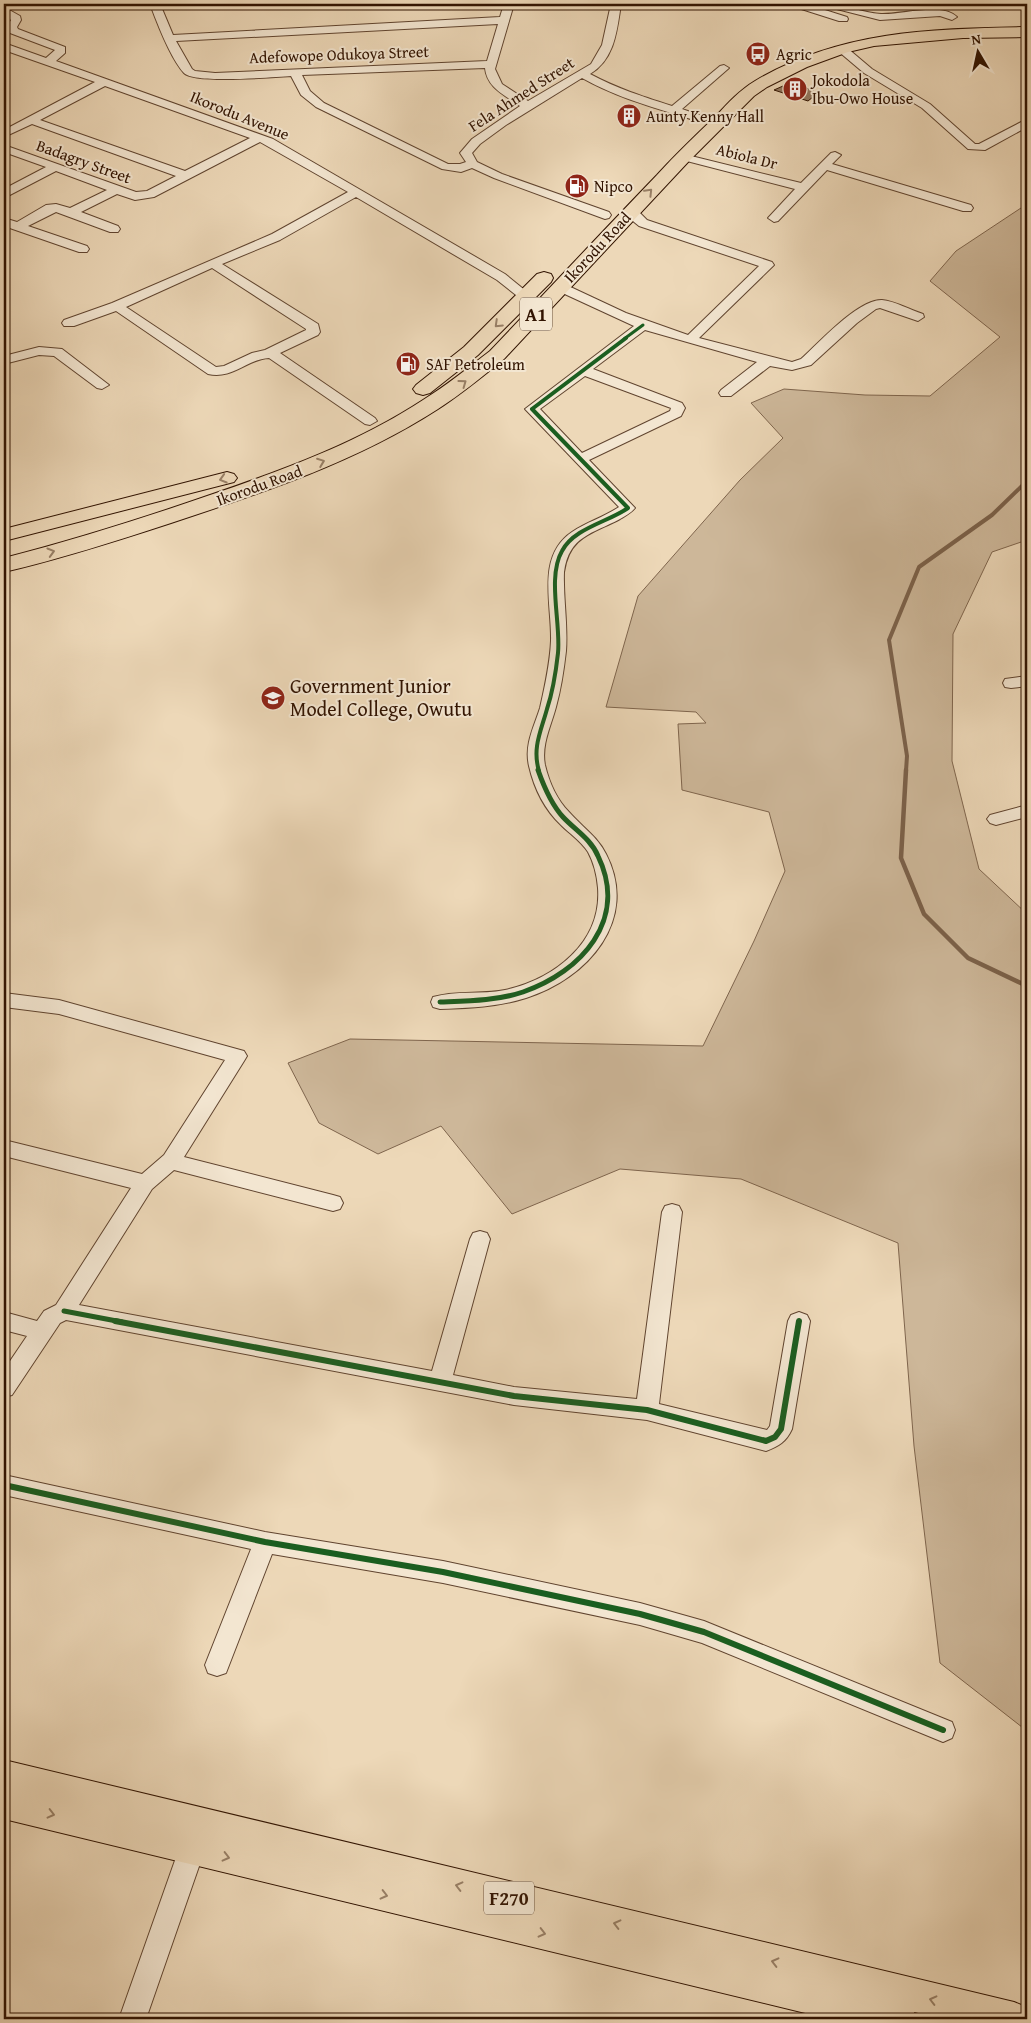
<svg xmlns="http://www.w3.org/2000/svg" width="1031" height="2023" font-family="'Gentium Book Plus',serif">
  <style>
    .green { fill: #cdb799; stroke: #7f654d }
    .lines { fill: none; stroke-linecap: round; stroke-linejoin: round }
    .stream-far1 { stroke: #7b614a; stroke-width: 4 }
    .stream { stroke: #7b614a; stroke-width: 4.5 }
    .building { fill: #937960; stroke: #311301 }
    .minor-casing { stroke: #60442f; stroke-width: 2 }
    .major-casing { stroke: #311301; stroke-width: 2 }
    .highway-casing { stroke: #311301; stroke-width: 2 }
    .minor { fill: #f3e6d1; fill-rule: evenodd }
    .major { fill: #edd8b8; fill-rule: evenodd }
    .highway { fill: #edd8b8; fill-rule: evenodd }
    .cycleway-far3-casing { stroke: #f3e6d1; stroke-width: 5 }
    .cycleway-far2-casing { stroke: #f3e6d1; stroke-width: 6 }
    .cycleway-far1-casing { stroke: #f3e6d1; stroke-width: 8 }
    .cycleway-casing { stroke: #f3e6d1; stroke-width: 9 }
    .cycleway-far3 { stroke: #1b5e20; stroke-width: 3 }
    .cycleway-far2 { stroke: #1b5e20; stroke-width: 4 }
    .cycleway-far1 { stroke: #1b5e20; stroke-width: 5 }
    .cycleway { stroke: #1b5e20; stroke-width: 6 }
    .oneway { stroke: #987f66 }
    .labels { text-anchor: middle; stroke-width: 4; stroke-linejoin: round; paint-order: stroke }
    .far-street-label { font-size: 16px; fill: #311301; stroke: #f3e6d1 }
    .far-poi-label { font-size: 16px; fill: #311301; stroke: #f3e6d1; text-anchor: start }
    .shield { fill: #f3e6d1; stroke: #6b523f; stroke-width: 1 }
    .shield-label { font-size: 19px; font-weight: bold; fill: #311301 }
    .poi-label { font-size: 20px; fill: #311301; stroke: #f3e6d1; text-anchor: start }
  </style>
  <rect width="100%" height="100%" fill="#edd8b8"/>
  <filter id="stains"><feTurbulence type="fractalNoise" baseFrequency=".004" numOctaves="4"/><feColorMatrix values="0 0 0 0 .2 0 0 0 0 .09 0 0 0 0 .02 0 0 0 .5 -.17"/></filter>
  <radialGradient id="worn" r=".72"><stop offset=".6" stop-color="#630" stop-opacity="0"/><stop offset="1" stop-color="#630" stop-opacity=".3"/></radialGradient>
  <path class="green" d="M1027,202V540L992,552L953,634L952,761L979,869L1027,914V1731L940,1663L914,1446L898,1243L741,1179L620,1169L512,1214L441,1126L378,1154L319,1123L288,1063L350,1039L703,1046L754,941L785,871L769,812L682,790L678,724L706,723L696,712L606,707L638,596L740,480L783,438L751,403L784,389L865,395L930,396L1000,337L930,281L956,251L1024,206Z"/>
  <g class="lines">
    <path class="stream-far1" d="M906,771L907,756L889,640L919,567L992,515L1027,481"/>
    <path class="stream" d="M906,770L901,858L924,914L968,958L1027,986"/>
  </g>
  <path class="building" d="M792,82L818,93L808,101L774,90Z"/>
  <g class="lines">
    <defs>
      <path id="minor" d="M150,4H160L173,35L500,17L504,4H514L495,69L502,84L528,101L591,64L602,45L611,4H621C617,30 615,59 590,74C616,88 644,97 672,106L720,66L724,65L729,68L682,109L702,116L704,118L702,120H694C656,108 617,98 582,78L506,125L480,144L472,153L477,162L502,174L609,212L611,215L609,218L605,219L494,178L472,168L461,172L442,169L316,107L301,95L291,76C274,77 194,84 184,73C171,59 157,23 150,4ZM498,24L487,61L215,73L195,71L192,69L176,41ZM485,68C487,88 505,95 520,106L472,139L460,153L466,162L460,164H448L324,103L310,91L302,75Z
        M791,4H806L847,17L848,19L847,21H839L792,6Z
        M824,4C844,3 861,13 881,14C901,15 942,2 957,17L952,20L940,16L880,20L825,6Z
        M4,7L20,16L21,20L17,27L18,29L65,47V53L56,61L273,139L505,274L532,296L526,300L521,299L497,280L356,197L280,240L222,264L318,324L320,332L318,335L280,353L375,418L377,421L370,425L365,424L269,358C247,359 232,380 208,374L116,311L74,326H64L62,323L64,320L112,303L272,234L348,192L260,142L154,197L135,200L117,194L81,212L118,226L120,229L118,232H110L56,212L28,226L87,246L89,249L87,252H79L4,226V218L17,222L46,205L56,204L70,208L107,190L56,171L4,198V189L46,167L4,152V145L136,192L147,191L176,176L32,124L4,137V130L95,82L4,50V43L46,58L55,50L10,33L7,27L11,20L4,14ZM105,86L250,138L185,171L40,120ZM212,268L306,329V330L265,350L252,353L224,366L216,367L126,307Z
        M842,46L846,47L872,69L930,104L975,144H979L1027,119V127L985,150L968,149L922,108L864,73L838,51L837,49L838,47Z
        M835,152L841,155L832,164L971,205L973,208L971,211H963L827,170L778,221L774,222L768,218L795,189L679,159L677,157L683,154L801,183L831,153Z
        M629,209L639,212L647,220L772,262L774,265L699,338L792,362L801,359C818,344 858,299 882,300C895,301 910,310 923,314L924,317L918,321L880,308L876,309L857,323L811,365L792,370L770,366L731,396H721L719,393L721,390L757,362L645,330L593,369L682,403L685,408L681,416L589,460L635,508C631,513 625,516 620,519C592,534 569,536 564,572C563,598 568,625 566,651C564,669 561,689 556,707C551,726 541,745 545,765C549,782 557,800 569,812C582,827 597,836 606,854C640,920 587,979 526,998C498,1007 469,1008 440,1009L433,1007L431,1002L433,997C456,990 481,995 505,990C554,979 602,943 598,888C597,876 594,863 588,852C581,841 570,834 561,825C545,810 534,788 529,766C524,745 534,727 540,708C545,686 550,663 551,641C552,604 536,556 572,532C587,522 604,517 619,507L525,409L634,326L556,290L554,287L556,284H564L626,313L688,335L759,266L639,226L623,213ZM585,376L671,408L670,411L582,453L540,409Z
        M39,347L62,349L109,385L102,389L97,388L54,356L39,355L4,364V356Z
        M1027,676V686L1011,688L1005,687L1003,683L1005,679Z
        M1027,805V817L996,825L990,823L987,819L990,815Z
        M4,993L59,1000L244,1051L247,1056L244,1061L184,1157L333,1195L340,1197L343,1203L340,1209L333,1211L174,1170L152,1189L79,1305L432,1371L470,1239L473,1233L480,1231L487,1233L490,1239L453,1375L514,1387L637,1399L662,1212L665,1206L672,1204L679,1206L682,1212L659,1404L767,1430L770,1426L788,1321L791,1315L799,1312L807,1315L810,1321L792,1429C786,1442 779,1446 766,1451L647,1420L514,1405L66,1320L60,1323L12,1395L4,1397V1370L27,1336L4,1330V1312L37,1321L44,1311L56,1305L131,1188L4,1156V1140L142,1174L164,1155L225,1060L59,1014L4,1007Z
        M4,1475L265,1532L443,1561L640,1603L704,1621L952,1722L955,1730L952,1738L943,1742L702,1643L640,1625L443,1583L272,1554L226,1673L217,1676L208,1673L205,1665L251,1549L4,1495Z
        M192,1836L201,1840L205,1849L146,2019H119L179,1849L183,1840Z"/>
      <path id="major" d="M4,1760L1014,2002L1026,2007L1027,2019H944L914,2012L917,2019H830L4,1819Z"/>
      <path id="highway" d="M1027,27V37L963,38L874,46L848,52L807,67L767,87L754,96L689,161L504,359C482,377 461,394 438,409C356,462 262,493 171,523C116,541 60,559 4,572V558C74,540 144,518 213,494C286,469 359,442 423,400C447,385 468,368 490,351C546,292 601,233 657,175C676,154 696,135 716,116C728,103 740,90 755,81C841,30 931,29 1027,27Z
        M544,272L551,274L553,278L551,282L478,355L430,393L423,395L416,393L413,389L416,385L464,347L537,274Z
        M227,472L234,474L237,478L234,482L4,541V529Z"/>
    </defs>
    <use href="#minor" class="minor-casing"/>
    <use href="#major" class="major-casing"/>
    <use href="#highway" class="highway-casing"/>
    <use href="#minor" class="minor"/>
    <use href="#major" class="major"/>
    <use href="#highway" class="highway"/>
    <defs>
      <path id="cycleway-far3" d="M624,339L643,325"/>
      <path id="cycleway-far2" d="M539,771C532,748 541,731 547,709C553,691 556,671 558,653C561,623 547,577 562,551C574,528 608,522 628,508L532,409L626,338"/>
      <path id="cycleway-far1" d="M440,1002C468,1001 496,1001 523,992C581,972 629,920 598,856C591,839 575,830 563,817C551,804 544,787 538,770
        M64,1311L122,1322"/>
      <path id="cycleway" d="M115,1321L514,1396L647,1410L766,1441L775,1437L781,1429L799,1321
        M4,1485L265,1542L443,1572L640,1614L704,1632L943,1730"/>
    </defs>
    <use href="#cycleway-far3" class="cycleway-far3-casing"/>
    <use href="#cycleway-far2" class="cycleway-far2-casing"/>
    <use href="#cycleway-far1" class="cycleway-far1-casing"/>
    <use href="#cycleway" class="cycleway-casing"/>
    <use href="#cycleway-far3" class="cycleway-far3"/>
    <use href="#cycleway-far2" class="cycleway-far2"/>
    <use href="#cycleway-far1" class="cycleway-far1"/>
    <use href="#cycleway" class="cycleway"/>
  </g>
  <defs><path id="oneway-chevron" d="M-2-3.5L2.5 0L-2 3.5" fill="none" stroke-width="1.6" stroke-linecap="round" stroke-linejoin="round" transform="scale(1.25)"/></defs>
  <g class="oneway">
    <use href="#oneway-chevron" transform="translate(649 192) rotate(-46)"/>
    <use href="#oneway-chevron" transform="translate(498 324) rotate(136)"/>
    <use href="#oneway-chevron" transform="translate(463 383) rotate(-36)"/>
    <use href="#oneway-chevron" transform="translate(321 462) rotate(-21)"/>
    <use href="#oneway-chevron" transform="translate(223 479) rotate(163)"/>
    <use href="#oneway-chevron" transform="translate(51 552) rotate(-16)"/>
    <use href="#oneway-chevron" transform="translate(51 1814) rotate(14)"/>
    <use href="#oneway-chevron" transform="translate(226 1857) rotate(14)"/>
    <use href="#oneway-chevron" transform="translate(459 1886) rotate(-166)"/>
    <use href="#oneway-chevron" transform="translate(384 1895) rotate(14)"/>
    <use href="#oneway-chevron" transform="translate(617 1924) rotate(-166)"/>
    <use href="#oneway-chevron" transform="translate(542 1933) rotate(14)"/>
    <use href="#oneway-chevron" transform="translate(775 1962) rotate(-166)"/>
    <use href="#oneway-chevron" transform="translate(933 2000) rotate(-166)"/>
  </g>
  <defs>
    <symbol id="bus-disc" viewBox="-11 -11 22 22"><circle r="9.5" fill="#8f2418" stroke="#f3e6d1"/><path d="M-5-6H5V4H4V6H2V4H-2V6H-4V4H-5ZM-3.5-4V0h7V-4ZM-3.5 1.2v1.5H-2V1.2ZM2 1.2v1.5H3.5V1.2Z" fill="#fff"/></symbol>
    <symbol id="building-disc" viewBox="-11 -11 22 22"><circle r="9.5" fill="#8f2418" stroke="#f3e6d1"/><path d="M-4-6H4V6H1V3H-1V6H-4ZM-2.5-4.3h1.7v1.8h-1.7ZM.8-4.3h1.7v1.8H.8ZM-2.5-1h1.7V.8h-1.7ZM.8-1h1.7V.8H.8Z" fill="#fff"/></symbol>
    <symbol id="fuel-disc" viewBox="-11 -11 22 22"><circle r="9.5" fill="#8f2418" stroke="#f3e6d1"/><path d="M-5.5-6h7V0h2V4h1.3V-2.5L3-4.5l.8-.8L6-3V5H2.5V1h-1V6h-7ZM-4.2-4.7v3.2H.2V-4.7Z" fill="#fff"/></symbol>
    <symbol id="school-disc" viewBox="-11 -11 22 22"><circle r="9.5" fill="#8f2418" stroke="#f3e6d1"/><path d="M0-5L7-2L0 1L-7-2ZM-4 1L0 2.5L4 1V4Q0 6-4 4Z" fill="#fff"/></symbol>
  </defs>
  <g fill-rule="evenodd">
    <use href="#bus-disc" x="744" y="40" width="28" height="28"/>
    <use href="#building-disc" x="781" y="75" width="28" height="28"/>
    <use href="#building-disc" x="615" y="102" width="28" height="28"/>
    <use href="#fuel-disc" x="563" y="172" width="28" height="28"/>
    <use href="#fuel-disc" x="394" y="350" width="28" height="28"/>
    <use href="#school-disc" x="259" y="684" width="28" height="28"/>
  </g>
  <g class="labels">
    <g class="far-street-label">
      <text transform="translate(339 54) rotate(-2)" y="6">Adefowope Odukoya Street</text>
      <text transform="translate(521 94) rotate(-33)" y="6">Fela Ahmed Street</text>
      <text transform="translate(240 115) rotate(22)" y="6">Ikorodu Avenue</text>
      <text transform="translate(747 156) rotate(14)" y="6">Abiola Dr</text>
      <text transform="translate(84 161) rotate(20)" y="6">Badagry Street</text>
      <text transform="translate(597 247) rotate(-47)" y="6">Ikorodu Road</text>
      <text transform="translate(259 485) rotate(-20)" y="6">Ikorodu Road</text>
    </g>
    <g class="far-poi-label">
      <text x="776" y="60">Agric</text>
      <text x="812" y="86">Jokodola<tspan x="812" dy="18">Ibu-Owo House</tspan></text>
      <text x="646" y="122">Aunty Kenny Hall</text>
      <text x="594" y="192">Nipco</text>
      <text x="426" y="370">SAF Petroleum</text>
    </g>
    <g class="shield">
      <rect x="520" y="297.5" width="32" height="33" rx="4"/>
      <rect x="484" y="1881.5" width="50" height="33" rx="4"/>
    </g>
    <g class="shield-label">
      <text x="536" y="321">A1</text>
      <text x="509" y="1905">F270</text>
    </g>
    <g class="poi-label">
      <text x="290" y="693">Government Junior<tspan x="290" dy="23">Model College, Owutu</tspan></text>
    </g>
  </g>
  <rect width="1031" height="2023" fill="none" stroke="#edd8b8" stroke-width="20"/>
  <rect x="5" y="5" width="1021" height="2013" fill="none" stroke="#311301" stroke-width="2.5"/>
  <rect x="10" y="10" width="1011" height="2003" fill="none" stroke="#311301"/>
  <g transform="translate(978 52) rotate(351)" stroke="#f3e6d1" stroke-width="4" paint-order="stroke">
  <path d="M0-4L9 19L0 12L-9 19Z" fill="#311301"/>
  <text y="-8" font-size="14" font-weight="bold" text-anchor="middle" fill="#311301">N</text>
  </g>
  <rect width="100%" height="100%" filter="url(#stains)"/>
  <rect width="100%" height="100%" fill="url(#worn)"/>
</svg>
